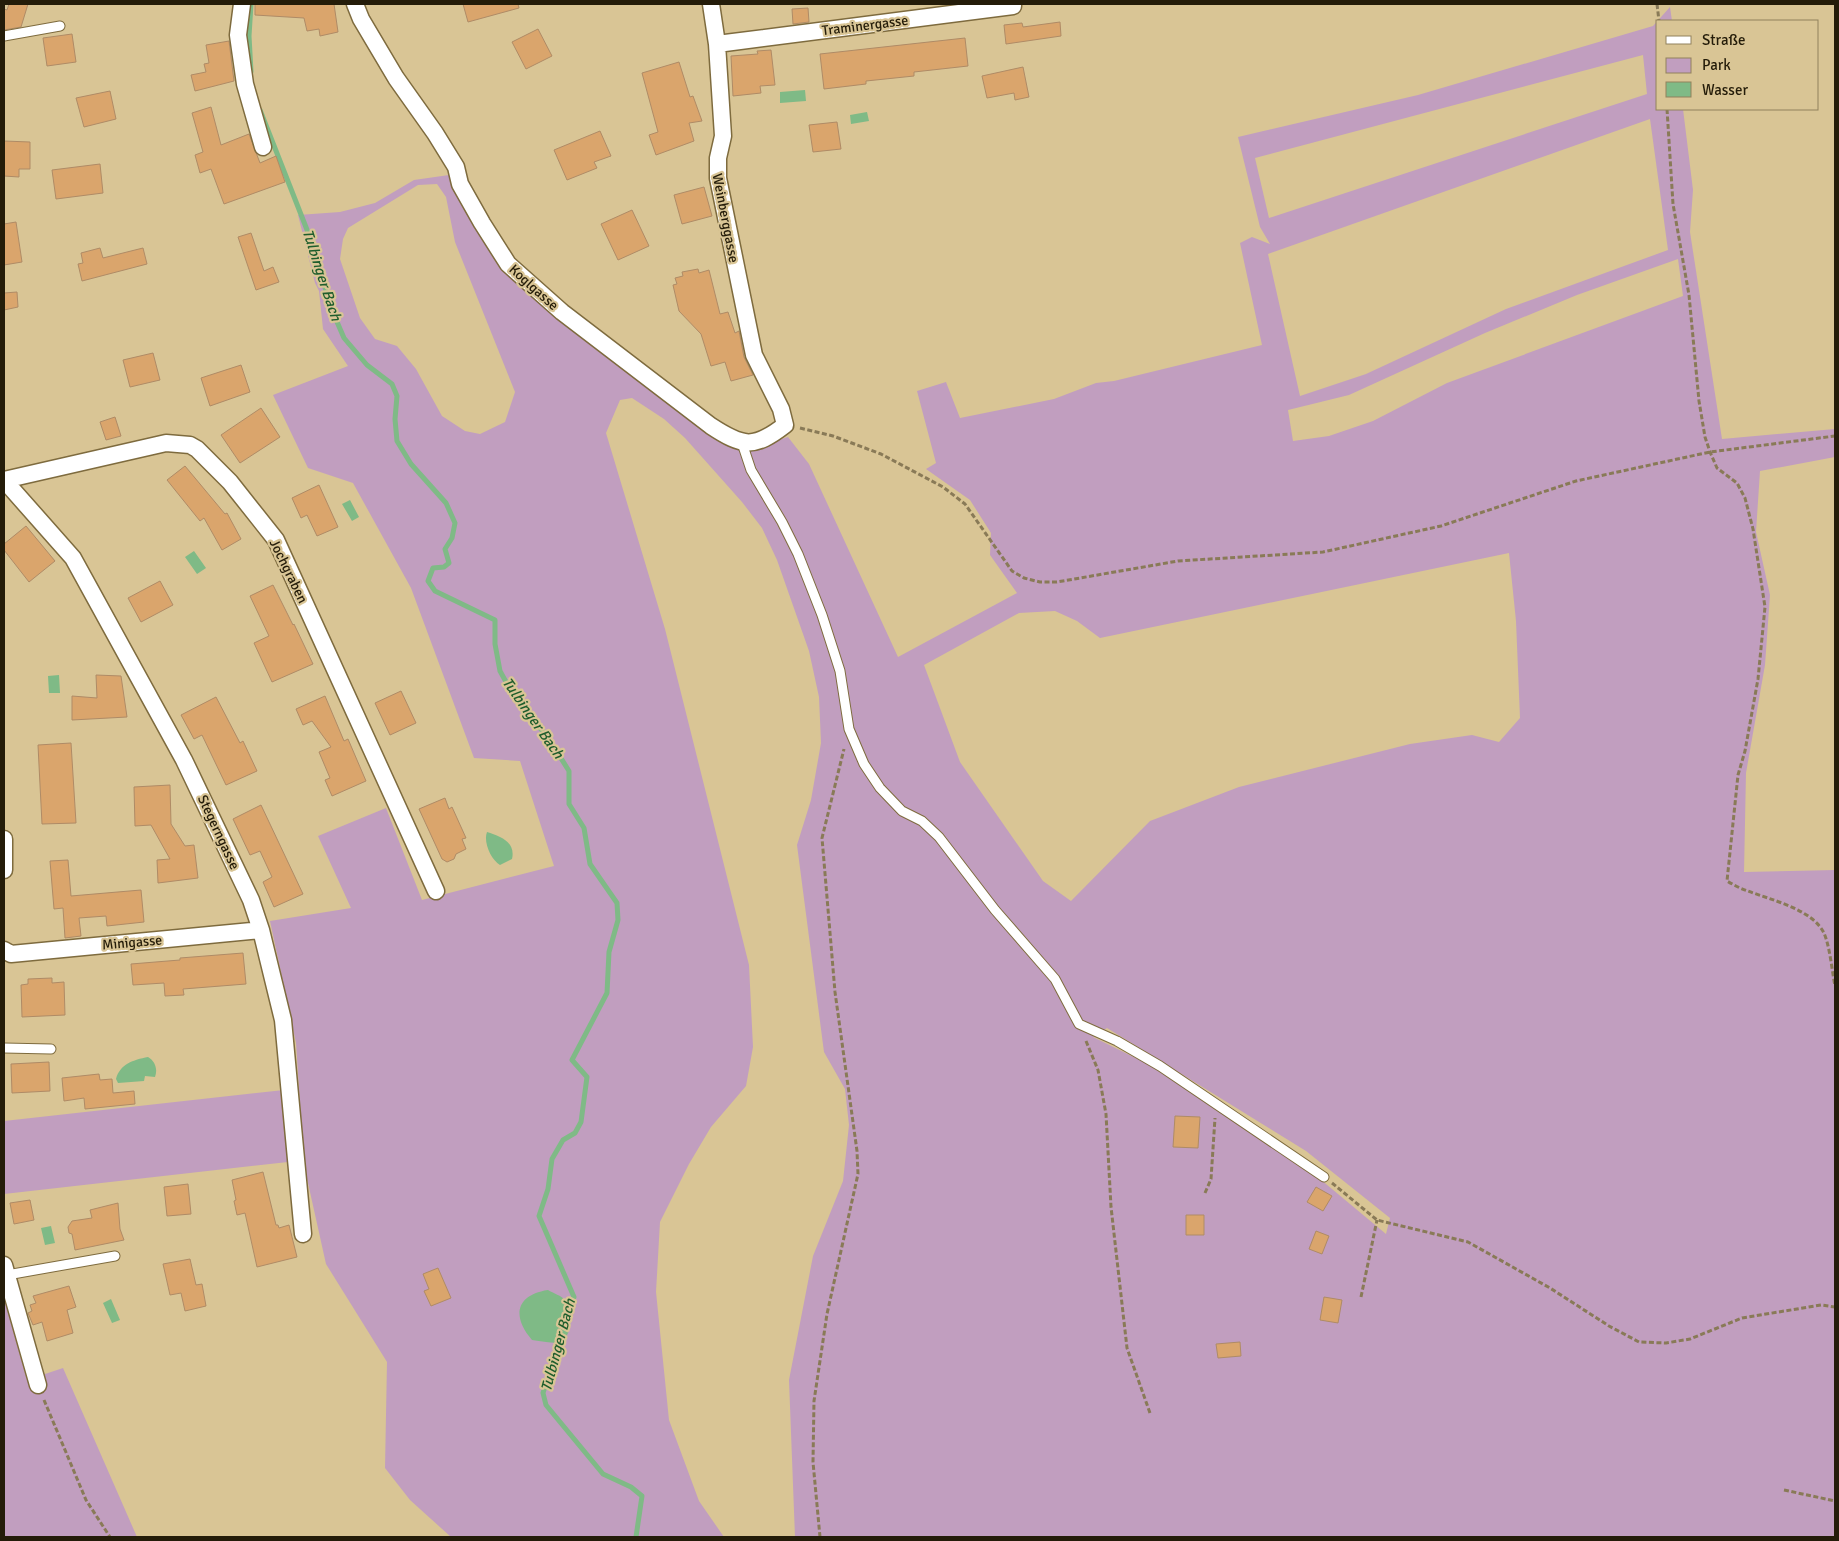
<svg xmlns="http://www.w3.org/2000/svg" width="1839" height="1541" font-family="Signika,sans-serif">
  <style>
    .green { fill: #c19ebf; fill-rule: evenodd }
    .water { fill: #7fba86 }
    .lines { fill: none; stroke-linecap: round; stroke-linejoin: round }
    .stream { stroke: #7fba86; stroke-width: 5 }
    .building { fill: #daa56c; stroke: #af8b66 }
    .lane-casing { stroke: #7e6b3e; stroke-width: 11 }
    .street-casing { stroke: #7e6b3e; stroke-width: 19 }
    .path { stroke: #897a57; stroke-width: 3; stroke-dasharray: 5 2.5; stroke-linecap: butt }
    .lane { stroke: #fff; stroke-width: 9 }
    .street { stroke: #fff; stroke-width: 16 }
    .labels { text-anchor: middle; stroke-width: 4.5; stroke-linejoin: round; paint-order: stroke }
    .street-label { font-size: 14px; fill: #241c09; stroke: #d9c595 }
    .water-label { font-size: 15px; font-style: italic; fill: #1e5d2c; stroke: #d9c595 }
  </style>
  <rect width="100%" height="100%" fill="#d9c595"/>
  <path class="green" d="M1670,7L1672,21H1658V109H1683L1693,190L1690,232L1722,439L1835,429V457L1760,471L1756,532L1770,595L1765,665L1746,773L1744,872L1835,870V1537H795L789,1380L813,1256L843,1181L849,1125L845,1089L824,1052L797,845L811,800L821,743L819,697L809,651L777,560L762,528L742,502L685,438L664,419L632,398L620,400L606,433L665,629L749,965L753,1047L746,1086L711,1127L689,1164L660,1222L656,1292L669,1420L699,1501L724,1537H451L410,1500L385,1468L387,1362L326,1264L304,1165L296,1043L270,921L351,908L318,836L386,808L422,900L554,866L520,761L474,758L411,588L353,483L308,468L273,395L348,366L323,329L319,291L315,283L298,215L340,212L375,203L414,180L449,175L494,253L723,440L760,446L788,437L809,464L898,657L1017,593L990,555L991,533L970,500L926,469L936,463L917,391L946,382L960,418L1054,399L1096,383L1114,381L1262,345L1240,243L1252,237L1270,244L1260,227L1238,137L1418,95L1653,26ZM1643,55L1647,94L1269,218L1255,158ZM1650,119L1668,250L1506,309L1366,374L1300,396L1268,254ZM437,184L446,197L455,242L515,392L505,422L480,434L465,431L442,416L416,369L397,346L375,339L360,318L340,259L343,239L348,228L418,185ZM1678,259L1683,296L1447,383L1373,421L1329,436L1293,441L1288,410L1349,395L1485,333L1577,295ZM1509,553L1516,621L1520,718L1499,742L1472,735L1410,744L1239,787L1150,821L1071,901L1043,881L960,762L924,665L1019,613L1055,611L1077,621L1100,638ZM1107,1028L1306,1151L1390,1218L1386,1234L1320,1179L1156,1068L1093,1037Z
    M284,1090L288,1162L4,1194V1121Z
    M5,1302L27,1380L63,1368L137,1537H4V1303Z"/>
  <path class="water" d="M805,90L806,101L780,103V92Z
    M867,112L869,121L851,124L850,115Z
    M350,500L359,517L352,521L342,504Z
    M194,551L206,568L197,574L185,557Z
    M59,675L60,693H49L48,676Z
    M487,832C500,836 516,842 512,859L500,865C491,860 483,842 487,832Z
    M148,1057C155,1061 158,1069 155,1077L145,1076L144,1081L118,1083L116,1079C120,1064 133,1060 148,1057Z
    M51,1226L55,1243L45,1245L41,1228Z
    M548,1290C553,1293 562,1296 565,1300C573,1309 573,1337 560,1342C552,1344 540,1341 532,1340C512,1317 515,1295 548,1290Z
    M111,1299L120,1320L112,1323L103,1303Z"/>
  <g class="lines">
    <path class="stream" d="M251,72L249,36L251,4
      M260,110L311,240L331,308L344,338L367,365L392,384L397,396L395,419L397,441L411,464L446,503L455,523L452,538L445,549L449,563L444,567L433,568L428,581L435,591L495,620V644L500,671L516,700L547,736L569,771V804L584,828L590,864L617,903L618,920L609,952L607,993L572,1060L587,1077L581,1122L575,1133L563,1140L552,1159L548,1189L539,1216L574,1297L568,1316
      M560,1338L543,1393L546,1405L603,1474L631,1487L642,1496L636,1537"/>
  </g>
  <path class="building" d="M9,4H28L21,27L4,30V9L7,10Z
    M255,4H334L338,32L320,36L319,29L307,31L304,18L255,15Z
    M463,4H518L519,8L468,22Z
    M808,8L809,22L793,24L792,9Z
    M1060,22L1061,36L1006,44L1004,25L1022,23L1023,27Z
    M538,29L552,56L526,69L512,42Z
    M72,34L76,62L47,66L43,38Z
    M965,38L968,66L914,72V76L866,81V84L824,89L820,54Z
    M229,41L234,81L195,91L191,75L206,72L204,64L209,63L206,45Z
    M771,50L775,85L760,86L761,93L733,96L731,56L758,54L757,51Z
    M679,62L690,97L693,96L702,121L689,123L694,141L656,155L649,135L658,132L642,73Z
    M1023,67L1029,97L1015,100L1014,93L987,98L982,76Z
    M110,91L116,119L84,127L76,98Z
    M211,107L221,145L249,134L260,163L276,156L285,182L224,204L211,169L200,173L195,155L203,152L192,113Z
    M837,122L841,149L813,152L809,125Z
    M600,131L611,156L594,162L597,168L567,180L554,150Z
    M4,141L30,142V169H19V177L4,176Z
    M100,164L103,193L56,199L52,170Z
    M704,187L712,216L682,224L674,195Z
    M632,210L649,246L618,260L601,224Z
    M16,222L22,262L4,265V224Z
    M251,233L264,271L273,267L279,282L256,290L238,237Z
    M100,248L103,258L143,248L147,264L82,281L78,264L83,263L81,253Z
    M698,269L699,273L709,270L720,314L728,312L735,333L739,331L744,357L753,375L731,381L725,362L711,366L701,334L679,311L673,285L677,284L675,278L683,276L682,272Z
    M17,292L18,307L4,310V293Z
    M153,353L160,380L130,387L123,360Z
    M241,365L250,392L210,406L201,378Z
    M261,408L280,437L240,463L221,435Z
    M115,417L121,436L106,440L100,422Z
    M185,466L225,514L227,513L241,539L222,550L204,518L200,521L167,480Z
    M319,485L338,527L317,536L307,515L301,518L292,498Z
    M26,526L55,561L29,582L4,550V544Z
    M160,581L173,605L141,622L128,598Z
    M273,585L293,625L294,624L313,664L272,682L254,643L269,636L250,596Z
    M96,675L121,676L127,717L72,720V696L97,698Z
    M401,691L416,723L390,735L375,703Z
    M325,696L344,741L348,739L366,781L332,796L325,780L330,778L319,752L331,747L312,721L303,725L296,709Z
    M216,697L240,743L243,741L257,771L226,785L202,735L194,739L181,715Z
    M71,743L76,823L42,824L38,745Z
    M170,785L171,824L185,846L194,845L198,878L158,883L157,860L170,859L151,825L135,826L134,787Z
    M445,798L449,809L452,807L466,838L462,839L466,849L456,854L454,859L447,862L442,859L419,809Z
    M261,805L303,894L274,907L263,882L272,877L260,851L250,855L233,819Z
    M68,860L71,896L141,890L144,922L107,926L106,916L79,918L81,936L65,938L63,908L54,909L50,861Z
    M243,953L246,984L183,989L184,995L165,996L164,983L133,985L131,964L180,960V958Z
    M52,978V983L64,982L65,1015L22,1017L21,985L28,984V979Z
    M49,1062L50,1091L12,1093L11,1064Z
    M99,1074L100,1080L112,1079L113,1093L134,1091L135,1104L85,1109L84,1098L64,1101L62,1078Z
    M1175,1116L1200,1117L1198,1148L1173,1147Z
    M263,1172L276,1225H278L279,1228L289,1225L297,1257L257,1267L245,1213L237,1215L234,1201L236,1200L232,1180Z
    M188,1184L191,1214L167,1216L164,1187Z
    M1316,1187L1332,1196L1323,1211L1307,1202Z
    M30,1200L34,1220L14,1224L10,1203Z
    M118,1203L120,1229L124,1240L75,1250L72,1234L69,1233L68,1227L72,1221L92,1218L90,1210Z
    M1186,1215H1204V1235H1186Z
    M1316,1231L1329,1236L1322,1254L1309,1249Z
    M190,1259L196,1285L202,1284L206,1306L185,1311L181,1293L170,1295L163,1264Z
    M438,1268L451,1298L431,1306L424,1291L429,1289L423,1274Z
    M69,1286L76,1307L67,1310L73,1333L47,1341L42,1322L33,1325L28,1313L32,1311L30,1305L36,1303L33,1296Z
    M1324,1297L1342,1300L1338,1323L1320,1320Z
    M1240,1342L1241,1356L1218,1358L1216,1344Z"/>
  <g class="lines">
    <defs>
      <path id="lane" d="M4,36L60,26
        M742,443L751,470L782,522L798,554L822,615L840,671L849,729L864,764L880,788L902,811L922,821L939,837L995,910L1055,979L1079,1024L1117,1041L1160,1066L1324,1177
        M4,1048L51,1049
        M7,1275L115,1256"/>
      <path id="street" d="M242,4L238,35L245,84L263,147
        M355,4L361,19L396,78L435,133L456,167L460,184L482,223L508,264L562,312L711,426C743,447 754,449 785,425L781,409L754,355L718,178V158L723,136L717,44L711,4
        M717,44L1013,6
        M4,480L73,558L184,760L251,900L261,930L283,1020L303,1234
        M4,480L166,443L190,445L197,449L230,482L276,540L436,891
        M4,839V870
        M4,950L11,954L261,930
        M4,1265L38,1385"/>
    </defs>
    <use href="#lane" class="lane-casing"/>
    <use href="#street" class="street-casing"/>
    <path class="path" d="M1657,4L1659,21
      M1667,109L1673,204L1689,295L1699,401L1705,437L1710,452L1717,468L1737,483L1745,498L1753,529L1765,607L1758,679L1745,751L1738,775L1727,881C1734,885 1741,889 1748,891C1771,900 1812,909 1824,933C1830,947 1832,971 1835,986
      M800,428L833,436L881,454L943,487L965,504L1012,571L1024,578L1040,582H1057L1178,561L1323,552L1441,526L1576,481L1710,452L1835,436
      M1086,1041L1098,1070L1106,1114L1111,1207L1127,1348L1150,1413
      M1332,1183L1377,1220L1468,1242L1550,1288L1609,1326L1639,1342L1666,1343L1690,1339L1742,1318L1821,1305L1835,1307
      M1205,1193L1211,1179L1215,1118
      M1361,1297L1377,1220
      M44,1400L86,1500L110,1537
      M1784,1490L1835,1501
      M820,1537L813,1462L814,1401L827,1314L858,1174L857,1151L835,992L822,838L844,749"/>
    <use href="#lane" class="lane"/>
    <use href="#street" class="street"/>
  </g>
  <g class="labels">
    <g class="street-label">
      <text transform="translate(865 25) rotate(-7)" y="5">Traminergasse</text>
      <text transform="translate(726 218) rotate(79)" y="5">Weinberggasse</text>
      <text transform="translate(534 287) rotate(42)" y="5">Koglgasse</text>
      <text transform="translate(289 571) rotate(64)" y="5">Jochgraben</text>
      <text transform="translate(219 832) rotate(65)" y="5">Stegerngasse</text>
      <text transform="translate(132 942) rotate(-5)" y="5">Minigasse</text>
    </g>
    <g class="water-label">
      <text transform="translate(322 275) rotate(72)" y="5">Tulbinger Bach</text>
      <text transform="translate(533 718) rotate(55)" y="5">Tulbinger Bach</text>
      <text transform="translate(558 1345) rotate(-75)" y="5">Tulbinger Bach</text>
    </g>
  </g>
  <rect width="1839" height="1541" fill="none" stroke="#241c09" stroke-width="10"/>
  <rect x="1656" y="20" width="162" height="90" fill="#d9c595" stroke="#91815d"/>
  <rect x="1666" y="36" width="25" height="8" fill="#ffffff" stroke="#91815d"/>
  <text x="1702" y="45" font-size="15" fill="#241c09">Straße</text>
  <rect x="1666" y="58" width="25" height="15" fill="#c19ebf" stroke="#91815d"/>
  <text x="1702" y="70" font-size="15" fill="#241c09">Park</text>
  <rect x="1666" y="82" width="25" height="15" fill="#7fba86" stroke="#91815d"/>
  <text x="1702" y="95" font-size="15" fill="#241c09">Wasser</text>
</svg>
